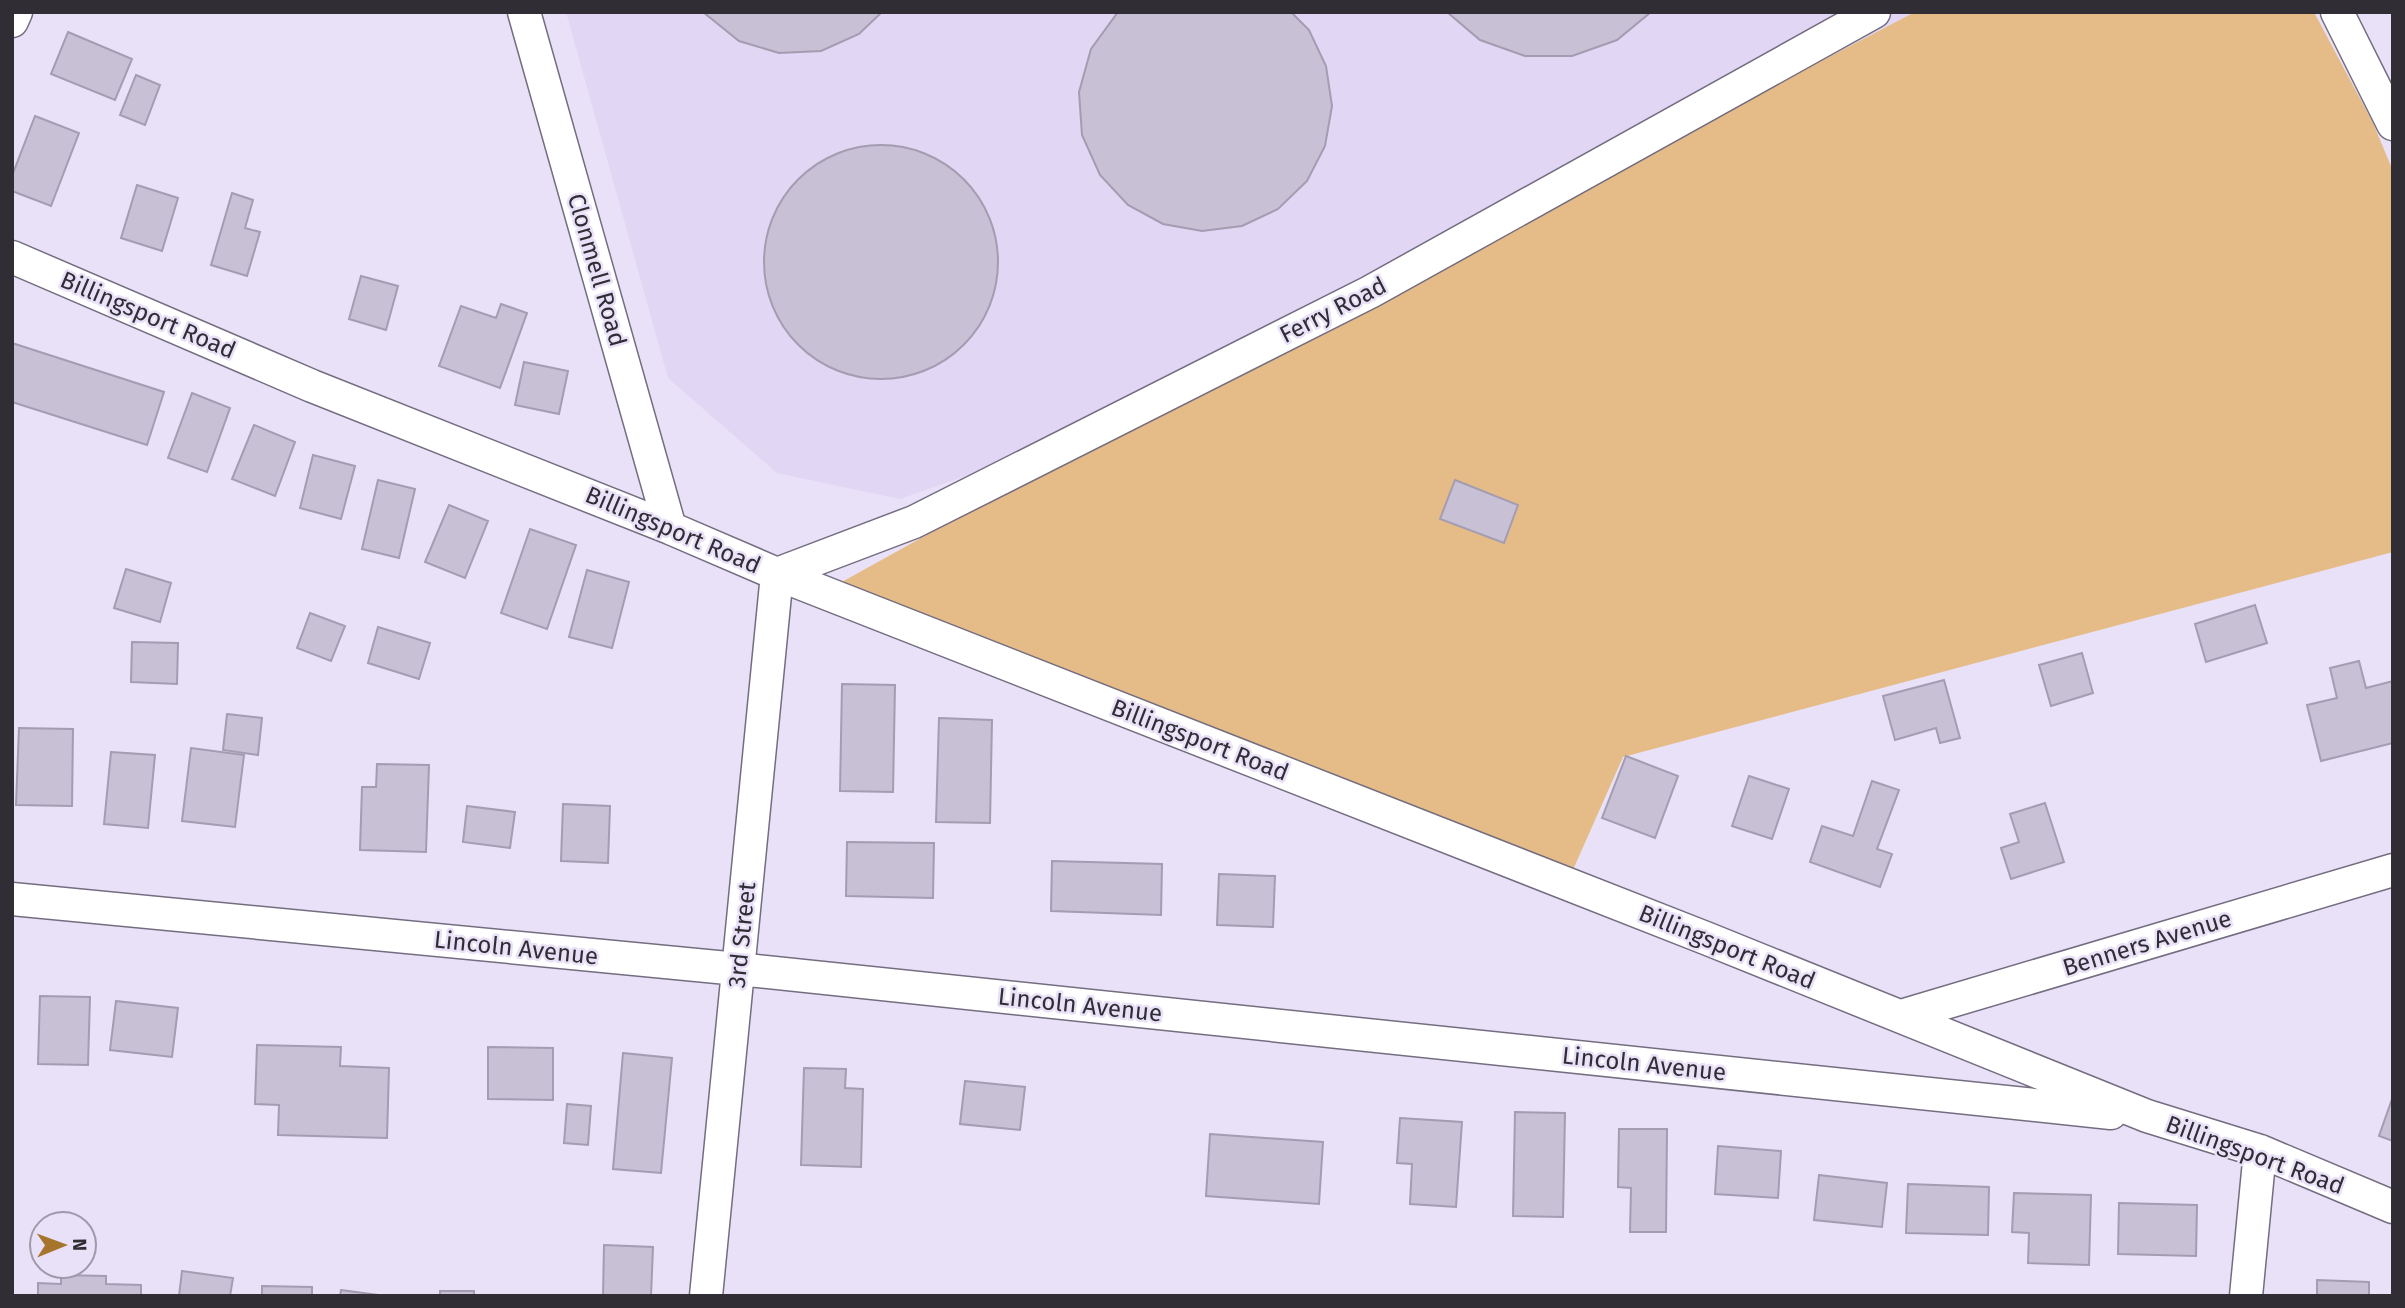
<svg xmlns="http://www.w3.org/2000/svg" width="2405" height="1308" font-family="'Fira Sans',sans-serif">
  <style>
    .built { fill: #e1d6f3 }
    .green { fill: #e5bc88 }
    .building { fill: #c8c0d5; stroke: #a49cb1; stroke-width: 2 }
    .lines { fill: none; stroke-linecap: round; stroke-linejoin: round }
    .minor-casing { stroke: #746d80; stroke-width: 35 }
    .minor { stroke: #fff; stroke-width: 32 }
    .labels { text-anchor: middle; stroke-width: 5; stroke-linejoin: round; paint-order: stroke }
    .street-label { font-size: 24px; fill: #302d35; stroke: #e9e1f7 }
  </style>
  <rect width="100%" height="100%" fill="#e9e1f7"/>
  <path class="built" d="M566,12H1915L1148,412L900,499L777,473L668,378Z"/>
  <path class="green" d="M1915,12H2314L2373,123L2393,171V552L1623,757L1568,881L831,588L1148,412Z"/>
  <path class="building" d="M703,12H882L859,34L821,51L779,53L739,41Z
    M1118,12H1291L1309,30L1326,66L1332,106L1325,146L1307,181L1278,209L1242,226L1202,231L1163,224L1128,205L1100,175L1082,135L1079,92L1091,49Z
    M1447,12H1651L1617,40L1572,56H1525L1480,40Z
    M68,32L132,59L115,100L51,74Z
    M136,75L160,85L145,125L120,115Z
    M35,116L79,133L51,206L12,191V176Z
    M764 262a117 117 0 1 1 234 0a117 117 0 1 1-234 0Z
    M137,185L178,198L162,251L121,238Z
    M232,193L253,200L245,228L260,232L247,276L211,265Z
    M361,276L398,286L386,330L349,319Z
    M501,304L527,313L500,388L439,366L461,306L496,318Z
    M12,343L164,392L147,445L12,402Z
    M524,362L568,371L559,414L515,405Z
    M192,393L230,408L207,472L168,458Z
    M254,425L295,442L275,496L232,479Z
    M313,455L355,466L341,519L300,508Z
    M378,480L415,489L399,558L362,549Z
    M1455,480L1518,505L1504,543L1440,519Z
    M449,505L488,521L465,578L425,562Z
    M530,529L576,545L547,629L501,613Z
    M126,569L171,583L160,622L114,608Z
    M587,570L629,582L612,648L569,637Z
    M2255,605L2267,643L2206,662L2195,624Z
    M310,613L345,626L331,661L297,648Z
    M378,627L430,643L419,679L368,663Z
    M132,642L178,643L177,684L131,682Z
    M2082,653L2093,693L2051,706L2039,665Z
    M2359,661L2366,688L2393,681V743L2321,761L2307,705L2337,698L2330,668Z
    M1944,680L1960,738L1940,743L1936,728L1895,740L1883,696Z
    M842,684L895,685L893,792L840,791Z
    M227,714L262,718L258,755L223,750Z
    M939,718L992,720L990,823L936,822Z
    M19,728L73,729L72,806L16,805Z
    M191,748L244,755L235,827L182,821Z
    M111,752L155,755L148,828L104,824Z
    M1626,756L1678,776L1655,838L1602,818Z
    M377,764L429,765L426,852L360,850L362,787H376Z
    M1749,776L1789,789L1772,839L1732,826Z
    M1872,781L1899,790L1877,849L1892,854L1880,887L1810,862L1822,826L1853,836Z
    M2045,803L2064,862L2011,879L2001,848L2019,842L2010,814Z
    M563,804L610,806L608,863L561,861Z
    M467,806L515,812L510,848L463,842Z
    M847,842L934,843L933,898L846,896Z
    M1052,861L1162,864L1161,915L1051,911Z
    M1219,874L1275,876L1273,927L1217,925Z
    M40,996L90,997L88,1065L38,1064Z
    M116,1001L178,1008L172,1057L110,1050Z
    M257,1045L341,1047L340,1066L389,1068L387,1138L278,1135L279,1105L255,1104Z
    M488,1047L553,1048V1100L488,1099Z
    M623,1053L672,1058L661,1173L613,1169Z
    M804,1068L846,1069L845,1088L863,1089L861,1167L801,1165Z
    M965,1081L1025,1087L1020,1130L960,1124Z
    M2392,1099L2393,1100V1141L2379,1136Z
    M567,1104L591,1106L588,1145L564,1143Z
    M1515,1112L1565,1113L1563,1217L1513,1216Z
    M1400,1118L1462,1122L1456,1207L1410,1204L1412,1164L1397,1163Z
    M1619,1129H1667L1666,1232H1630L1631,1188L1618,1187Z
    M1210,1134L1323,1142L1319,1204L1206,1196Z
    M1718,1146L1781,1151L1778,1198L1715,1194Z
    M1819,1175L1887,1183L1882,1227L1814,1220Z
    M1908,1184L1989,1187L1988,1235L1906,1233Z
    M2014,1193L2091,1195L2089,1265L2028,1263L2029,1233L2012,1232Z
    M2119,1203L2197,1205L2196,1256L2118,1254Z
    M604,1245L653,1247L651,1296H603Z
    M182,1271L233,1278L230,1296H179Z
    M61,1275L106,1276V1284L141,1285V1296H38V1283L61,1284Z
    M2317,1280L2369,1282V1296H2317Z
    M262,1286L312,1287V1296H262Z
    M341,1290L386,1296H340Z
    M440,1291H474V1296H440Z"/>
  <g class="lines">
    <defs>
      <path id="minor" d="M524,12L670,528
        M2337,12L2393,124
        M12,21L16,12
        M12,257L312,386L670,528L777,574L1708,939L2147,1116L2260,1151L2393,1207
        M12,899L738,969L2111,1113
        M1901,1016L2393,870
        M706,1296L777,574L914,522L1370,292L1874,12
        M2246,1296L2260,1151"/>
    </defs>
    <use href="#minor" class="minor-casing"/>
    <use href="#minor" class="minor"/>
  </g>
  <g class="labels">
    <g class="street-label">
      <text transform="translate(597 270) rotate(74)" y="8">Clonmell Road</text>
      <text transform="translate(1333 310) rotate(-27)" y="8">Ferry Road</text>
      <text transform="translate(148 315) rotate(23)" y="8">Billingsport Road</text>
      <text transform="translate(673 530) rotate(23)" y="8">Billingsport Road</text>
      <text transform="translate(1200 740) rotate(21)" y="8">Billingsport Road</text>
      <text transform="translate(742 935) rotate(-84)" y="8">3rd Street</text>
      <text transform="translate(2147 943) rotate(-17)" y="8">Benners Avenue</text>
      <text transform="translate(1727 947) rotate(22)" y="8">Billingsport Road</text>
      <text transform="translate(516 948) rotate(6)" y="8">Lincoln Avenue</text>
      <text transform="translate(1080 1005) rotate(6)" y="8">Lincoln Avenue</text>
      <text transform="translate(1644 1064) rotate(6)" y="8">Lincoln Avenue</text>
      <text transform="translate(2255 1155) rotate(20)" y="8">Billingsport Road</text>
    </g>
  </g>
  <rect width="2405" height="1308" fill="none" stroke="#302d35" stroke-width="28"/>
  <g transform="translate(63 1245) rotate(89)"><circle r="33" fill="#e9e1f7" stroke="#9f99a9" stroke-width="2"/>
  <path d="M0-5L12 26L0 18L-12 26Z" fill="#a6742b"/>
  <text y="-10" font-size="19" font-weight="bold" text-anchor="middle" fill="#302d35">N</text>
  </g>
</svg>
